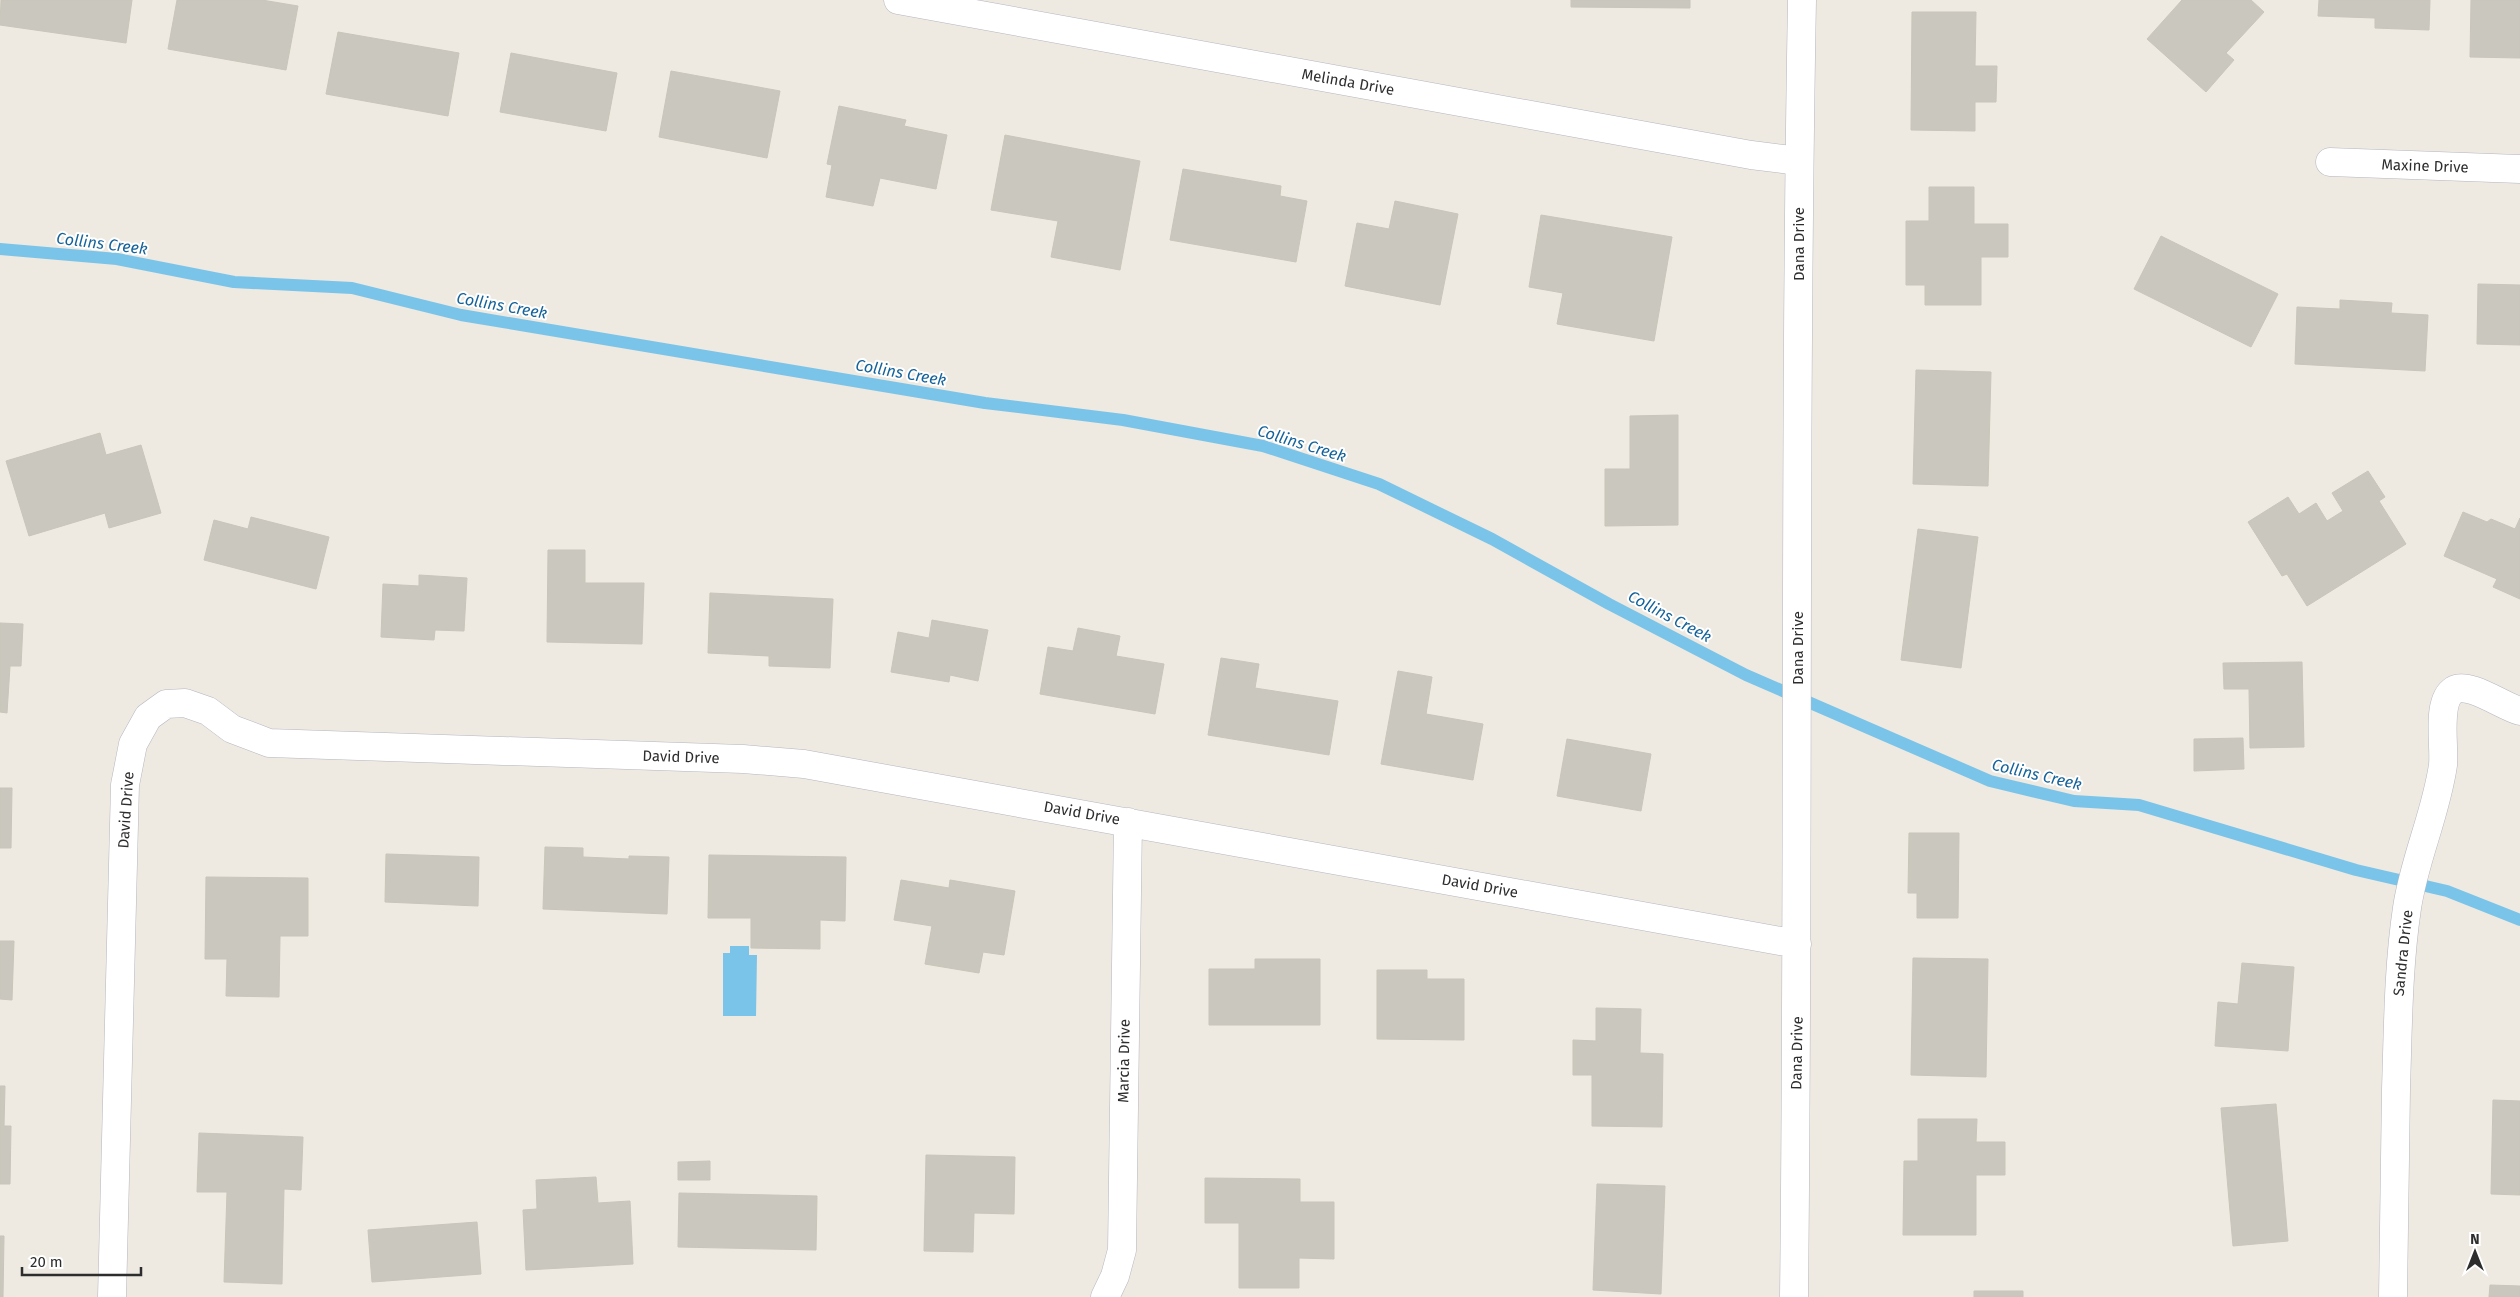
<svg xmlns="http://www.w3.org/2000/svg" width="2520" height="1297" font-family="'Fira Sans',sans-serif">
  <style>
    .water { fill: #7ac4e9 }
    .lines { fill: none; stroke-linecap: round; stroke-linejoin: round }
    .stream { stroke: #7ac4e9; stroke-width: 12 }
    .building { fill: #cac7bf; stroke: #c9c5ba }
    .minor-casing { stroke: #b4b6c0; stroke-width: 29 }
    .minor { stroke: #fff; stroke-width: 28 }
    .labels { text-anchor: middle; stroke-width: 4; stroke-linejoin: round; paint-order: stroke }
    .street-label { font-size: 15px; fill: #2d2d2d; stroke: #fff }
    .water-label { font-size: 16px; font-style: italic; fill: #15639a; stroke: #fff }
  </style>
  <rect width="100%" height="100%" fill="#eee9e1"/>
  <path class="water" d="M730,946H749V955H757L756,1016H723V953H730Z"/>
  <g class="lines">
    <path class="stream" d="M0,249L117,259L234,282L352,288L461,315L985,403L1123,420L1263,446L1379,484L1492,539L1609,604L1746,675L1990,781L2074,801L2139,805L2356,870L2447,891L2520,920"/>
  </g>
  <path class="building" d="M1,0H132L126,43L0,25Z
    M177,0H262L298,6L286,70L168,49Z
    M1571,0H1690V8L1571,7Z
    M2182,0H2251L2264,12L2226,53L2234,60L2206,92L2147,39Z
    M2319,0H2430L2429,30L2375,28V18L2318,16Z
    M2471,0H2520V58L2470,57Z
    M1912,12H1976L1975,66H1997L1996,102H1975V131L1911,130Z
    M338,32L459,53L448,116L326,94Z
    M511,53L617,73L606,131L500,112Z
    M671,71L780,91L767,158L659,137Z
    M839,106L906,120L904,126L947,135L936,189L880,178L873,206L826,197L832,165L827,164Z
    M1005,135L1140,161L1120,270L1051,257L1058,221L991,210Z
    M1183,169L1281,186L1280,196L1307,201L1296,262L1170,240Z
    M1929,187H1974V224H2008V257H1981V305H1925V285H1906V221H1929Z
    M1395,201L1458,214L1440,305L1345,286L1357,223L1389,229Z
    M1541,215L1672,237L1654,341L1557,324L1563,293L1529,287Z
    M2161,236L2278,294L2251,347L2134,289Z
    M2478,284L2520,285V345L2477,344Z
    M2340,300L2392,303L2391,313L2428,315L2425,371L2295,364L2297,307L2340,309Z
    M1916,370L1991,372L1988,486L1913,484Z
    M1678,415V525L1605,526V469H1630V416Z
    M100,433L106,455L141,445L161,513L109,528L105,513L29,536L6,461Z
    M2368,471L2385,497L2379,501L2406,544L2307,606L2287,574L2282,576L2248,522L2288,497L2299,514L2316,503L2327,521L2343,511L2332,493Z
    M2463,512L2487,522L2491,519L2515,529L2520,518V599L2493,587L2497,579L2444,556Z
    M251,517L329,537L316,589L204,560L214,520L248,529Z
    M1918,529L1978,537L1961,668L1901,660Z
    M548,550H585V583H644L642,644L547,642Z
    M419,575L467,578L464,631L435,630L434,640L381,637L383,584L419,586Z
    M710,593L833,599L830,668L769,666V656L708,653Z
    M932,620L988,630L978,681L950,675L949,682L891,672L898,632L929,638Z
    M0,623L23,624L21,666H10L7,713L0,712Z
    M1078,628L1120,636L1116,656L1164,664L1155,714L1040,694L1048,647L1073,651Z
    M1221,658L1259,664L1255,688L1338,701L1329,755L1208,735Z
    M2302,662L2304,747L2250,748L2249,689H2224L2223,663Z
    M1398,671L1432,677L1426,714L1483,724L1473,780L1381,764Z
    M2243,738L2244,769L2194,771V739Z
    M1567,739L1651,754L1641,811L1557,796Z
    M0,788H12L11,848H0Z
    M1909,833H1959L1958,918H1917V893H1908Z
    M545,847L583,848V857L629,859V856L669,857L667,914L543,909Z
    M386,854L479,857L478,906L385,902Z
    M709,855L846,857L845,921L820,920V949L751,948V918H708Z
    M206,877L308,878V936H280L279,997L226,996L227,959H205Z
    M901,880L949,888L950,880L1015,891L1004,955L983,952L979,973L925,964L932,926L894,920Z
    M0,941H14L12,1000L0,999Z
    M1913,958L1988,959L1986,1077L1911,1075Z
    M1255,959H1320V1025H1209V969H1255Z
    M2242,963L2294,967L2288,1051L2215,1046L2218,1002L2238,1004Z
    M1377,970H1427V979H1464V1040L1377,1039Z
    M1596,1008L1641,1009L1640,1053L1663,1054L1662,1127L1592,1126V1075H1573V1040L1596,1041Z
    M0,1086H5L4,1126H11L10,1184H0Z
    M2493,1100L2520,1101V1195L2491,1194Z
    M2276,1104L2288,1241L2233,1246L2221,1108Z
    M1918,1119H1977L1976,1142H2005V1175H1976V1235H1903L1904,1161H1918Z
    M199,1133L303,1137L301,1190L284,1189L282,1284L224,1282L227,1192H197Z
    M926,1155L1015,1157L1014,1214L974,1213L973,1252L924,1251Z
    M710,1161V1180H678V1162Z
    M596,1177L598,1203L630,1201L633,1264L526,1270L523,1210L537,1209L536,1180Z
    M1205,1178L1300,1179V1202H1334V1259L1299,1258V1288H1239V1223H1205Z
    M1597,1184L1665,1186L1661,1294L1593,1290Z
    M679,1193L817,1196L816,1250L678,1247Z
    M477,1222L481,1274L372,1282L368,1230Z
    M0,1236H4L3,1297H0Z
    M2490,1285L2520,1286V1297H2489Z
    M1974,1291H2023V1297H1974Z"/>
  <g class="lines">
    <defs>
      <path id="minor" d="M898,0L1751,155L1799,161
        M2330,162L2520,169
        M112,1297L125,785L133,744L148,717L166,704L185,703L208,711L232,729L269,743L743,759L804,764L1797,944
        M1105,1297L1115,1276L1122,1250L1128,822
        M1794,1297C1799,865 1794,432 1802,0
        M2393,1297C2394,1228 2395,1158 2396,1089C2398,1029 2398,968 2407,908C2414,860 2436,814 2443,765C2445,745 2436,701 2454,690C2468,681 2504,707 2520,711"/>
    </defs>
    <use href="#minor" class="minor-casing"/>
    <use href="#minor" class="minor"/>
  </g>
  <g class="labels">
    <g class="street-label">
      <text transform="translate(1348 82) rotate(10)" y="5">Melinda Drive</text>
      <text transform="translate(2425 166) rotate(2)" y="5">Maxine Drive</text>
      <text transform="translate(1799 244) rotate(-90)" y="5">Dana Drive</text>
      <text transform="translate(1798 648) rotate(-90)" y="5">Dana Drive</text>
      <text transform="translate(681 757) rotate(2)" y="5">David Drive</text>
      <text transform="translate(126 810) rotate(-86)" y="5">David Drive</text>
      <text transform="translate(1082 813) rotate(10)" y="5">David Drive</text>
      <text transform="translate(1480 886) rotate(10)" y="5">David Drive</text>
      <text transform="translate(2403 953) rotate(-84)" y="5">Sandra Drive</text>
      <text transform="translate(1797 1053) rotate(-89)" y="5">Dana Drive</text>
      <text transform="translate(1124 1061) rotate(-89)" y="5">Marcia Drive</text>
    </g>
    <g class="water-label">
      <text transform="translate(102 243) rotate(7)" y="6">Collins Creek</text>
      <text transform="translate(502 305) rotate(10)" y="6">Collins Creek</text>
      <text transform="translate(901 372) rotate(10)" y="6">Collins Creek</text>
      <text transform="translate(1302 443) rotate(17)" y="6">Collins Creek</text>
      <text transform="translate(1670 616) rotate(28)" y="6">Collins Creek</text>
      <text transform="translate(2037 774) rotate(13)" y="6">Collins Creek</text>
    </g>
  </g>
  <g transform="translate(2475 1252)" stroke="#ffffff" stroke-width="4" paint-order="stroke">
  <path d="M0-4L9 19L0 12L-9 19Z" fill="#2d2d2d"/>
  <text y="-8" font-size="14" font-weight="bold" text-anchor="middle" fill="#2d2d2d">N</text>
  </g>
  <path d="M22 1267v8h119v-8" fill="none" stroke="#2d2d2d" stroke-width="2.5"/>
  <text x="30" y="1267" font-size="15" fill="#2d2d2d" stroke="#ffffff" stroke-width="4" paint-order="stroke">20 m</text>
</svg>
